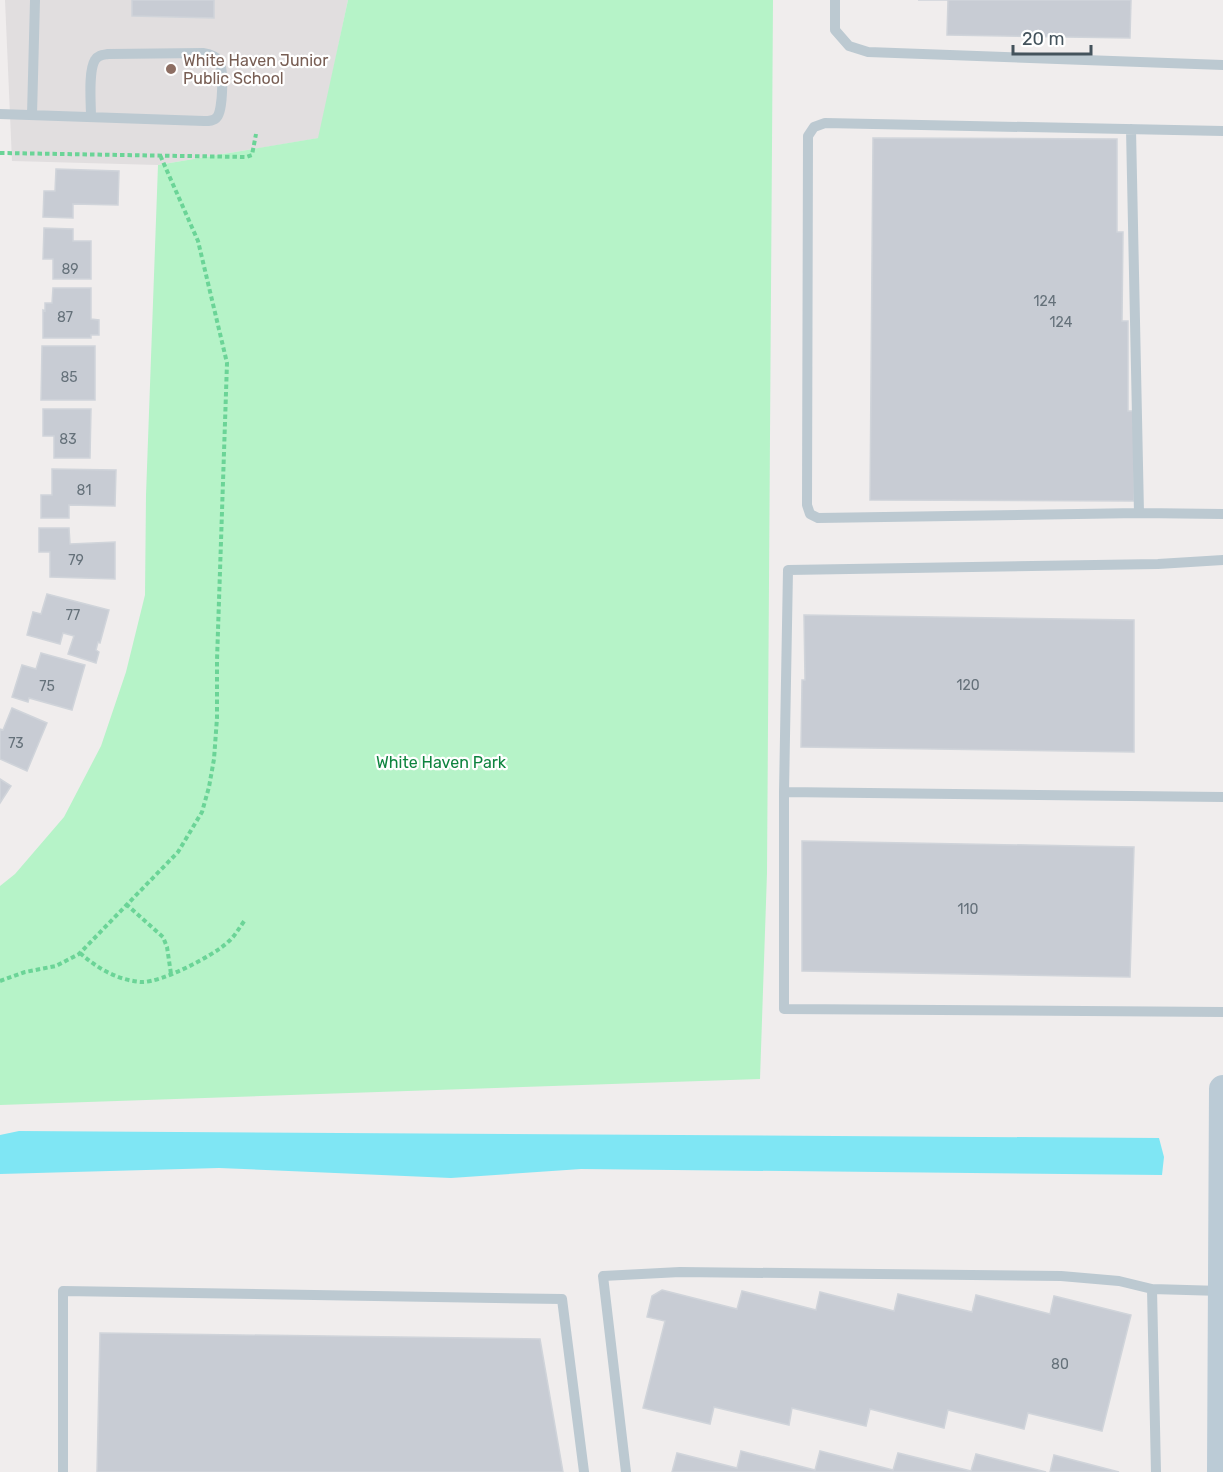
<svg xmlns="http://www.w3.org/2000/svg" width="1223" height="1472" font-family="Rubik,sans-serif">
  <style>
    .education { fill: #e1dedf }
    .green { fill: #b6f3c8 }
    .water { fill: #7fe6f4 }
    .building { fill: #c8ccd4; stroke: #d0d4da; stroke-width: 1.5 }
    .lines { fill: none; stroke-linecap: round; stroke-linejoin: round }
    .path { stroke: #6bd497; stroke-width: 4; stroke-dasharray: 4.5 3; stroke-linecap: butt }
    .service { stroke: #bcc9d1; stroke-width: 10 }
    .secondary { stroke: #bbcbd6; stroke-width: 28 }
    .education-dot { fill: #8d6e63; stroke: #fff; stroke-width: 2 }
    .labels { text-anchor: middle; stroke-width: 4.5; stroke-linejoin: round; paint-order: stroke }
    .number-label { font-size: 14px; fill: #65717a }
    .education-label { font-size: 16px; fill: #785e54; stroke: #fff; text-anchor: start }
    .park-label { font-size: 16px; fill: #0e843f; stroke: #fff }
  </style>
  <rect width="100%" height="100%" fill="#f0eded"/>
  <path class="education" d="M5,0H348L319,138L158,165L12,161Z"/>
  <path class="green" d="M348,0H773L767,873L760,1079L0,1105V886L15,874L64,817L101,746L126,672L145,595L146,495L158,165L318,138Z"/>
  <path class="water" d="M19,1131L1159,1138L1164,1157L1162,1175L581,1169L451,1178L219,1168L0,1174V1135Z"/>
  <path class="building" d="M132,0H214V18L132,16Z
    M918,0H1131L1130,38L947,35L948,0Z
    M873,138L1117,139V232H1123L1122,321H1128V411H1134V501L870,500Z
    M56,169L119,171L118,205L73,204V218L43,217L44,191H55Z
    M44,228L73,229V241H91V279H53V259H43Z
    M53,288H91V319L99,320V335H91V338H43V310L45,311V303H52Z
    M42,346H95V400H41Z
    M43,409H91L90,458H54V436H43Z
    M52,469L116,470L115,506L69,505V518H41V495H52Z
    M39,528H69L70,544L115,542V579L50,577V552H39Z
    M47,594L109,610L100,643L98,642L96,650L99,652L96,663L68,654L74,636L63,633L60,644L27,635L33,612L41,614Z
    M804,615L1134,620V752L801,747L802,680H805Z
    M41,653L85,665L72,710L29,698L28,702L12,697L22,665L36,669Z
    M12,708L47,723L27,771L0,759V729L3,730Z
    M0,779L11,786L0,803Z
    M802,841L1134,847L1130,977L802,971Z
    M662,1290L737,1309L742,1291L816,1310L820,1292L894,1311L898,1294L972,1312L976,1295L1050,1314L1054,1296L1131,1315L1102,1431L1028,1413L1024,1429L948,1410L944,1428L870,1409L866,1426L792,1408L789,1425L714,1407L710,1424L643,1408L665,1321L647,1317L652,1296Z
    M100,1333L540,1339L563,1472H97Z
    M741,1451L815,1470L820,1451L893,1470L898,1453L971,1471L976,1454L1046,1472H672L677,1453L737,1468Z
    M1054,1455L1119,1472H1050Z"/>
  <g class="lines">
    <path class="path" d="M0,153L246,157L252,155L256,134
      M126,904L163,937L167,947L171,974
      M80,953C97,968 117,980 141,982C161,983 213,956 228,942C235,936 239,928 245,920
      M0,981L25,972L56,966L79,954L178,852L202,812L209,787L214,759L217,718V660L227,363L198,241L160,155"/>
    <path class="service" d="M835,0V30L849,46L868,52L1223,65
      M0,114L204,121C209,121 214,121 217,117C223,111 224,68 219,61C216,56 209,54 203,53L108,54C103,55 98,55 95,60C88,71 91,103 91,117
      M32,115L35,0
      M1131,129L1139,513
      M1223,131L825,123L814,127L808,136L807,505L810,514L818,518L1139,513L1223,514
      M784,792L788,570L1158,564L1223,560
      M1223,797L784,792V1009L1223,1012
      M63,1472V1291L562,1299L584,1472
      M626,1472L603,1276L680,1272L1061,1276L1119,1281L1152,1289
      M1156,1472L1152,1289L1221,1291"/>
    <path class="secondary" d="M1221,1472L1223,1089"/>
  </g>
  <circle class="education-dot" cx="171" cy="69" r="6"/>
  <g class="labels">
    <g class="number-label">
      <text x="70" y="274">89</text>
      <text x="1045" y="306">124</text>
      <text x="65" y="322">87</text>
      <text x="1061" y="327">124</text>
      <text x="69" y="382">85</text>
      <text x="68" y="444">83</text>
      <text x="84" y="495">81</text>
      <text x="76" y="565">79</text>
      <text x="73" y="620">77</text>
      <text x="968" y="690">120</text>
      <text x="47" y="691">75</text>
      <text x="16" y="748">73</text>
      <text x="968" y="914">110</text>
      <text x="1060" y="1369">80</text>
    </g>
    <g class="education-label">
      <text x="183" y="66">White Haven Junior<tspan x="183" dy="18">Public School</tspan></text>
    </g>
    <g class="park-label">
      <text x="441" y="768">White Haven Park</text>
    </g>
  </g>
  <path d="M1013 45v9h78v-9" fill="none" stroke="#44535c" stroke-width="3"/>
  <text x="1022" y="45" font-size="18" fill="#44535c" stroke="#ffffff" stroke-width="4.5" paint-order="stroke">20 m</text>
</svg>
